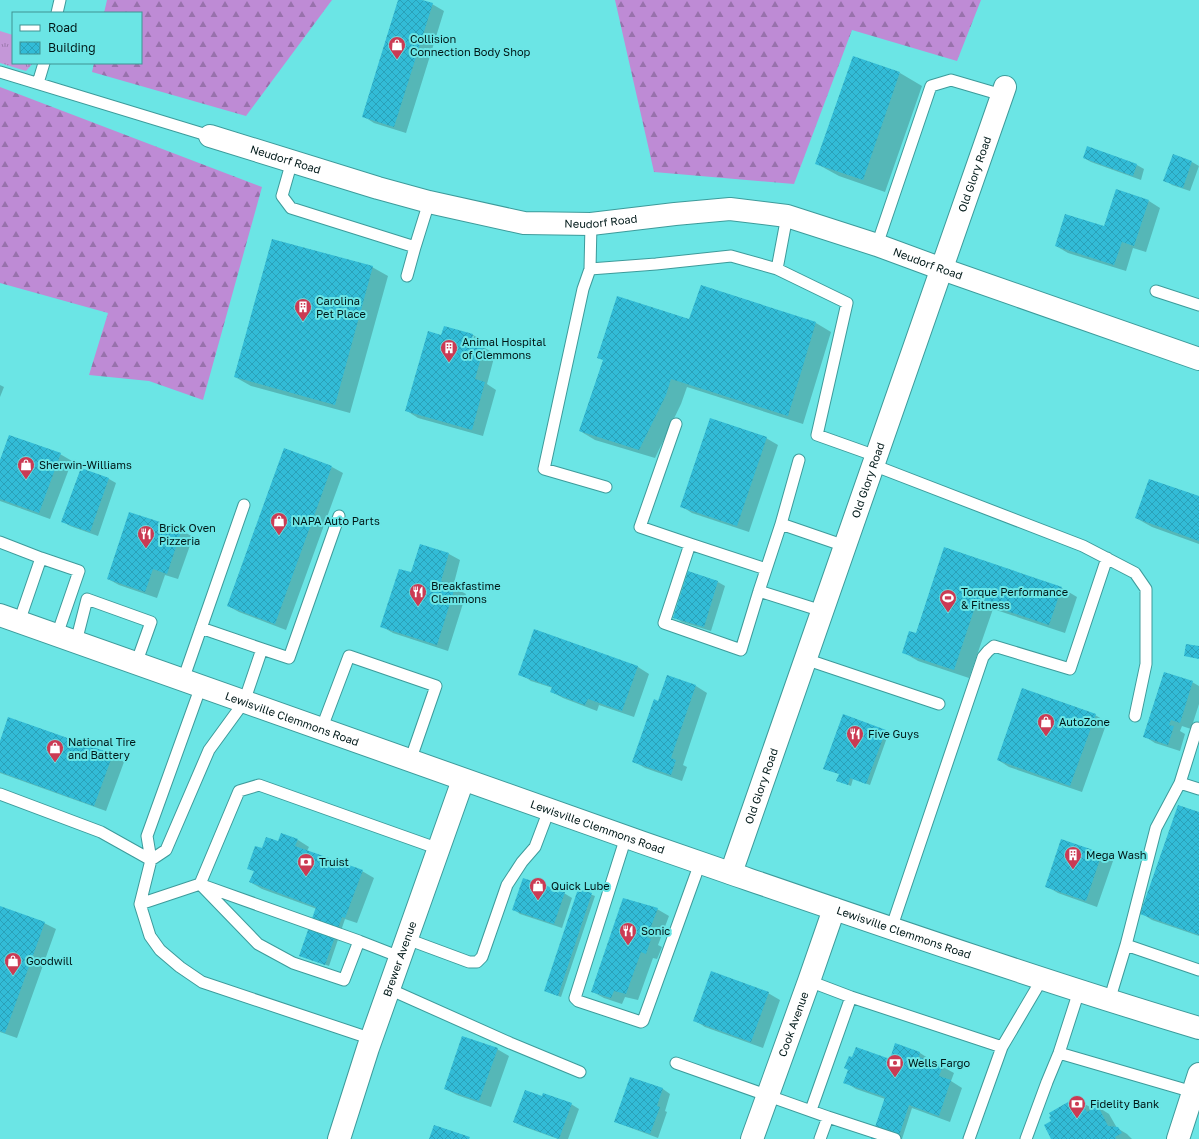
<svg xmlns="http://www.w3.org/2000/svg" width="1199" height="1139" font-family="'Golos Text',sans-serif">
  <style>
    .grass { fill: url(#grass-tufts) }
    .forest { fill: url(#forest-firs) }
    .shadow { fill: #0003; fill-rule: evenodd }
    .building { fill: url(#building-cross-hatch) }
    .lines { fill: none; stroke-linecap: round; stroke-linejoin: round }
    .service-casing { stroke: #3d9b9b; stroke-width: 13 }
    .minor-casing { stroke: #3d9b9b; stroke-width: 24 }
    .primary-casing { stroke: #3d9b9b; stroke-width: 24 }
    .service { stroke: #fff; stroke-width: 11 }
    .minor { stroke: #fff; stroke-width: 22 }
    .primary { stroke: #fff; stroke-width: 22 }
    .labels { text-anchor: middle; stroke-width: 4; stroke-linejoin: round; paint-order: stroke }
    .poi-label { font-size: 11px; fill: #001919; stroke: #6be5e5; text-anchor: start }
    .street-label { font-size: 11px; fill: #001919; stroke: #6be5e5 }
  </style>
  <defs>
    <pattern id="grass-tufts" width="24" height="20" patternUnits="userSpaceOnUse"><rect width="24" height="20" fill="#c497d8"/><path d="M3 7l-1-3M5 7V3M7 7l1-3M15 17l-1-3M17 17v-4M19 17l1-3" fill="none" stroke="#9d7aae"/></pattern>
    <pattern id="forest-firs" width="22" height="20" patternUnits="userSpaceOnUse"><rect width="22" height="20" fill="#be8bd5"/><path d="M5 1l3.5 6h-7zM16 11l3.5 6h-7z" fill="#9871ac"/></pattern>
    <pattern id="building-cross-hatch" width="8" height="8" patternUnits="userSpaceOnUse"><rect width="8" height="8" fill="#32bcd7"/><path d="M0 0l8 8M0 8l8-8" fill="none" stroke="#2aa1b8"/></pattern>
  </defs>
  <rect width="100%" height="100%" fill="#6be5e5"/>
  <path class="grass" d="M0,31L13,35V63H33L26,71L0,63Z"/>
  <path class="forest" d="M107,0H332L246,116L92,72L94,63H141V13H104Z
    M615,0H981L957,61L852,30L794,184L654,172Z
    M0,87L262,187L203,400L149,381L89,375L108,313L0,283Z"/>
  <path class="shadow" d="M399,0H419L432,4L444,11L406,133L374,123L363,116Z
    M900,73L922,86L885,192L839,176L817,164Z
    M1088,148L1137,165L1144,169L1141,180L1091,162L1084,158Z
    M1174,155L1192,162L1199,166L1190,191L1172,185L1165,180Z
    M1149,201L1160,208L1146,252L1133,248L1126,271L1068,253L1056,246L1105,227Z
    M372,267L388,276L350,413L251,386L235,377Z
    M701,286L816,323L831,332L803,424L687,387L681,404L655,458L595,440L580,431L690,321Z
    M445,327L473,335L485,342L483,347L495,354L487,384L496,390L483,436L418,418L407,411L442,336ZM472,336H474L471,348L469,347Z
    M0,385L4,387L0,397Z
    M766,438L778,445L749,532L692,513L681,506Z
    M60,454L72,461L50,519L0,501V463Z
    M332,467L343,473L286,630L239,612L228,606Z
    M81,469L109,479L116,483L98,536L70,526L62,521Z
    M1199,497V544L1152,527L1136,518Z
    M181,530L193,537L178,579L165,575L157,598L119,585L108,579Z
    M945,549L1062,588L1077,597L1065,633L993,609L969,678L918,661L903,652L916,634Z
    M449,554L460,560L453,587L466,594L448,651L393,633L381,626L411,573Z
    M718,582L725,586L711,631L682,622L674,617Z
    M535,630L638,667L649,674L634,717L599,705L597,711L563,698L552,692L553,688L531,681L520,674Z
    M668,676L696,686L707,693L683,765L687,767L682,781L645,768L633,761L659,702Z
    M1192,682L1199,686V704L1191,729L1182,726L1180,731L1185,734L1180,751L1155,743L1144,736Z
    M1095,715L1107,722L1082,792L1009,767L998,760Z
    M885,730L889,732L870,785L853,779L851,786L841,782L840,774L828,770Z
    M0,744L113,755L124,762L106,811L0,773Z
    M1199,813V936L1152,920L1141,913Z
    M298,840L309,847L307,851L362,871L374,878L357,923L345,919L329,966L303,957L317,909L262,889L250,882L255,872L248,868L263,850L278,843Z
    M1101,854L1113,861L1097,907L1058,893L1046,886Z
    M579,890L595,896L561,997L545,991Z
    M564,893L572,898L562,928L520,914L513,909Z
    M0,907L44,923L56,929L17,1038L0,1032Z
    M657,909L669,916L658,945L662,947L657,959L653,958L638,1000L625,997L622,1004L604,998L593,992Z
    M768,993L780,1000L763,1048L705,1027L694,1020Z
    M896,1045L920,1053L931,1060L930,1063L943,1067L954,1073L951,1081L962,1088L950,1122L912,1108L902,1139H872L885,1099L856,1089L845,1082L891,1060Z
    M497,1049L509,1056L491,1107L457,1095L445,1089Z
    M631,1078L663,1089L670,1094L665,1111L667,1112L658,1138L623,1125L615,1121Z
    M542,1097L571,1104L579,1109L568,1139H558L522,1126L514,1122Z
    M1075,1099L1092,1108L1093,1110L1098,1107L1109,1114L1117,1128L1127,1134L1132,1139H1053L1052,1121Z"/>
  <path class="building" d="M398,0H422L433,3L394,127L362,117Z
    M853,56L900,72L863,180L815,164Z
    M1087,146L1137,164L1133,176L1083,158Z
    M1173,154L1192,161L1183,188L1163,181Z
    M1116,189L1149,200L1134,246L1122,242L1114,265L1055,246L1065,214L1104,226Z
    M272,239L373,266L335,405L234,377Z
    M701,285L816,322L788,416L671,379L666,395L639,450L579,431L603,360L597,358L617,296L689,319Z
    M444,326L473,334L471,343L484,347L475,379L485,382L472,430L405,411L428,331L441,335Z
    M710,418L767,437L737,526L680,507Z
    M9,435L61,453L39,513L0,499V460Z
    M284,448L332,466L275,624L227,606Z
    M81,468L109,478L90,532L61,522Z
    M1149,479L1199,496V541L1135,518Z
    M129,512L182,529L167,574L153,569L145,592L107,579Z
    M420,544L449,553L441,581L455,587L437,645L380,627L399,569L411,572Z
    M944,547L1062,587L1049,625L977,601L954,670L902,653L909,631L916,633Z
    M688,571L718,581L704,627L673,618Z
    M534,629L638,666L622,711L588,699L585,705L550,692L552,687L518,675Z
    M1186,644L1199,646V659L1184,656Z
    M1164,672L1193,681L1180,723L1171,720L1169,725L1174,726L1168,745L1143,737Z
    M667,675L696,685L671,758L676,760L671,775L632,762L654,699L658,701Z
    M1022,688L1096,714L1070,786L997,760Z
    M843,714L886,730L866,784L850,778L848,785L836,781L839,774L823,769Z
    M8,717L113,754L94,806L0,772V741Z
    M1178,805L1199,812V935L1140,914Z
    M281,833L298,839L295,846L363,870L345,918L342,917L325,965L299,956L316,907L249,882L254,871L247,869L255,846L262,848L266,837L278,841Z
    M1061,839L1102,853L1086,901L1045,887Z
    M523,878L565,892L554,924L512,910Z
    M578,889L592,893L558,996L544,991Z
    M623,898L658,908L647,937L651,939L646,954L641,952L626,994L614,991L611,998L591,992Z
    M0,906L45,922L5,1033L0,1031Z
    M711,971L769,992L751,1042L693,1021Z
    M462,1036L498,1048L479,1101L444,1089Z
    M895,1043L920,1052L919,1057L943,1066L939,1076L951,1080L939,1116L909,1105L898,1139H871L885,1097L843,1083L848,1070L844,1068L849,1056L852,1057L856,1047L890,1059Z
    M630,1077L663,1088L657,1106L660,1107L650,1134L614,1122Z
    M525,1090L542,1096L543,1093L572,1103L559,1139L513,1122Z
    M1075,1098L1077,1102L1080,1100L1087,1112L1098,1106L1108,1126L1118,1127L1122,1133L1115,1137L1116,1139H1051L1044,1125L1051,1121L1049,1117L1051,1116L1049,1113Z
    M434,1125L470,1137L469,1139H429Z"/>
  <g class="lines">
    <defs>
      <path id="service" d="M57,13L60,0
        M0,72L210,136
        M38,83L44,63
        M292,161L282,196L291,208L415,247
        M591,224L590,269L583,289L544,469L606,487
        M877,245L931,86L951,80L1002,95
        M590,269L656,264L731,256L777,269L847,303L817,435L876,456
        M777,269L787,216
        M407,276L415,247L429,202
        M1156,291L1199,305
        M676,424L640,527L690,544L664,623L741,650L759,591
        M873,465L1083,546L1135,573L1146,589V664L1135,716
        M781,524L799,460
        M0,542L41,558
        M690,544L766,569
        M822,611L759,591L781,524L845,546
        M19,622L41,558L79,571L57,635
        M76,642L87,599L151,622L136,664
        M262,649L289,658L339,516
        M805,659L939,704
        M183,680L244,505
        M201,686L147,836L151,860L140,904L150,936L160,950L180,967L202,982L372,1039
        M1199,729L1197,728L1180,783L1199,789
        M321,730L349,656L436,686L410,761
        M0,794L101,832L151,860
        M626,837L575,998L578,1001L641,1022L643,1021L700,863
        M151,860L166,850L209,750L244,702L262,649L201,628
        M200,884L258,944L293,963L344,980L359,941L400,957
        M202,885L359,941
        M140,904L200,884L239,791L259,785L439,849
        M891,929L983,657L988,651L994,646L1070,669L1107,558
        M407,939L469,962H477L482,957L507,885L522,862L535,847L549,810
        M1126,945L1199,970
        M809,981L851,997L1002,1047
        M389,989L510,1043L580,1072
        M1109,1001L1126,945L1156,828L1180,783
        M1059,1053L1193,1092
        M676,1063L828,1117L820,1139
        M811,1110L851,997
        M828,1117L895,1139
        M969,1139L1002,1047L1042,979
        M1026,1139L1047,1082L1059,1053L1079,991"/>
      <g id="minor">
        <path id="s1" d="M210,136L378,188L429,202L524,223L591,224L675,214L730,209L787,216L877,245L942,269L1199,359"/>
        <path id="s2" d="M731,873L1005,87"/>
        <path id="s3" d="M339,1139L368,1048L463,780"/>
        <path id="s4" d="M752,1139L809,981L834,909"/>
        <path d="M1178,1139L1199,1074"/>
      </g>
      <g id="primary">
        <path id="s5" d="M0,615C242,701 484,788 727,872C884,926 1040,980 1199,1028"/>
      </g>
    </defs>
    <use href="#service" class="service-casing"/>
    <use href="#minor" class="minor-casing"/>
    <use href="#primary" class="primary-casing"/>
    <use href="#service" class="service"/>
    <use href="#minor" class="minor"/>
    <use href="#primary" class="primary"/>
  </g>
  <defs>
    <symbol id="shop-pin" viewBox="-11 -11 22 30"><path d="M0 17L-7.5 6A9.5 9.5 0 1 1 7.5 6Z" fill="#cb3b54" stroke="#6be5e5"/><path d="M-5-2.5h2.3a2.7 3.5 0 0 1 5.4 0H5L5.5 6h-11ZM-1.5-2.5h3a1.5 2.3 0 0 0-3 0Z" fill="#fff"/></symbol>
    <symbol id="building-pin" viewBox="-11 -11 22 30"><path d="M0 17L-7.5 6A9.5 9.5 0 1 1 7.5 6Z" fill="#cb3b54" stroke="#6be5e5"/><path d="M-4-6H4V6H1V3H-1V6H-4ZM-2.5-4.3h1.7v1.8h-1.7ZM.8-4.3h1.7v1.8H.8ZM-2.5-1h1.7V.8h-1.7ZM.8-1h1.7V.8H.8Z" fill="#fff"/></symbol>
    <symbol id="restaurant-pin" viewBox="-11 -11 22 30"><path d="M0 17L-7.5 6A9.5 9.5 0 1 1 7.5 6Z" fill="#cb3b54" stroke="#6be5e5"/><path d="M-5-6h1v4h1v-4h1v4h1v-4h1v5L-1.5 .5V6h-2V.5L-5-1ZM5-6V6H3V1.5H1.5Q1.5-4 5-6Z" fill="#fff"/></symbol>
    <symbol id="stadium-pin" viewBox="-11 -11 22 30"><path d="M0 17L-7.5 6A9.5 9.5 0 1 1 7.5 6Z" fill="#cb3b54" stroke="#6be5e5"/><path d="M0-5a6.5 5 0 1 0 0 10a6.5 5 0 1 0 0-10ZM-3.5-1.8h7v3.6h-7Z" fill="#fff"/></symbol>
    <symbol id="bank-pin" viewBox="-11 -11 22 30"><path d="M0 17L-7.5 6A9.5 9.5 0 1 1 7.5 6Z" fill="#cb3b54" stroke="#6be5e5"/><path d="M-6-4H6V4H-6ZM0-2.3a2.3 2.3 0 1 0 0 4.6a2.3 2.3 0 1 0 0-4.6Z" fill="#fff"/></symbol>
  </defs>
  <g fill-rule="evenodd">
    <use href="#shop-pin" x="387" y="35" width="20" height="27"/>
    <use href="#building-pin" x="293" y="297" width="20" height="27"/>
    <use href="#building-pin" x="439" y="338" width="20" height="27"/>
    <use href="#shop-pin" x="16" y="455" width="20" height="27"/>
    <use href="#shop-pin" x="269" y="511" width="20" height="27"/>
    <use href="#restaurant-pin" x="136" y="524" width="20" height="27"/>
    <use href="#restaurant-pin" x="408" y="582" width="20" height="27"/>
    <use href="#stadium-pin" x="938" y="588" width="20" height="27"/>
    <use href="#shop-pin" x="1036" y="712" width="20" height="27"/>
    <use href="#restaurant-pin" x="845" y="724" width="20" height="27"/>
    <use href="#shop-pin" x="45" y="738" width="20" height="27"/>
    <use href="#building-pin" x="1063" y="845" width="20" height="27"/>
    <use href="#bank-pin" x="296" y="852" width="20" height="27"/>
    <use href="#shop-pin" x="528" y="876" width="20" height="27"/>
    <use href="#restaurant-pin" x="618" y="921" width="20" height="27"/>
    <use href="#shop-pin" x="3" y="951" width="20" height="27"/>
    <use href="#bank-pin" x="885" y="1053" width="20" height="27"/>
    <use href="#bank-pin" x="1067" y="1094" width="20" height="27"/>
  </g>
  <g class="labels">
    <g class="poi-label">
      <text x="410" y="43">Collision<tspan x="410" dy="13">Connection Body Shop</tspan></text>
      <text x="316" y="305">Carolina<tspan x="316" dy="13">Pet Place</tspan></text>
      <text x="462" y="346">Animal Hospital<tspan x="462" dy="13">of Clemmons</tspan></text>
      <text x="39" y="469">Sherwin-Williams</text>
      <text x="292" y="525">NAPA Auto Parts</text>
      <text x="159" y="532">Brick Oven<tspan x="159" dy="13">Pizzeria</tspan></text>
      <text x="431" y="590">Breakfastime<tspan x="431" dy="13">Clemmons</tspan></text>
      <text x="961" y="596">Torque Performance<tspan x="961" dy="13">&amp; Fitness</tspan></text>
      <text x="1059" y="726">AutoZone</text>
      <text x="868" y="738">Five Guys</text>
      <text x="68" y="746">National Tire<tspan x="68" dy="13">and Battery</tspan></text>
      <text x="1086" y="859">Mega Wash</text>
      <text x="319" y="866">Truist</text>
      <text x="551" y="890">Quick Lube</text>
      <text x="641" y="935">Sonic</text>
      <text x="26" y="965">Goodwill</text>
      <text x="908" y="1067">Wells Fargo</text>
      <text x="1090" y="1108">Fidelity Bank</text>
    </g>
    <g class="street-label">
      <text dy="4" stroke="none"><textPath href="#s1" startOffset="79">Neudorf Road</textPath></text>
      <text dy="4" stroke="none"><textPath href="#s2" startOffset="740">Old Glory Road</textPath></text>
      <text dy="4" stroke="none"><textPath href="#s1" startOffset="403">Neudorf Road</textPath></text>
      <text dy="4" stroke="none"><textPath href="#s1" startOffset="739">Neudorf Road</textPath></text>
      <text dy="4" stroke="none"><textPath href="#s2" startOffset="416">Old Glory Road</textPath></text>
      <text dy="4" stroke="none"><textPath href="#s5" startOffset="310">Lewisville Clemmons Road</textPath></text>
      <text dy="4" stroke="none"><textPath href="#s2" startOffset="92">Old Glory Road</textPath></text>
      <text dy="4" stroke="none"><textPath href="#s5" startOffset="634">Lewisville Clemmons Road</textPath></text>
      <text dy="4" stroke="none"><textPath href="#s5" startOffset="958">Lewisville Clemmons Road</textPath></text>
      <text dy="4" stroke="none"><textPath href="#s3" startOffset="190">Brewer Avenue</textPath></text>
      <text dy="4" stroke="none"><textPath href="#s4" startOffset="122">Cook Avenue</textPath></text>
    </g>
  </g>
  <rect x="12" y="12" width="130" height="52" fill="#6be5e5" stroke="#409393"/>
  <rect x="20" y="25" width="20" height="6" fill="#ffffff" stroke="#409393"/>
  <text x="48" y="32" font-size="12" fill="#001919">Road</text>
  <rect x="20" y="42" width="20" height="12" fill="url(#building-cross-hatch)" stroke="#409393"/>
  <text x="48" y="52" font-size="12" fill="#001919">Building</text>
</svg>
